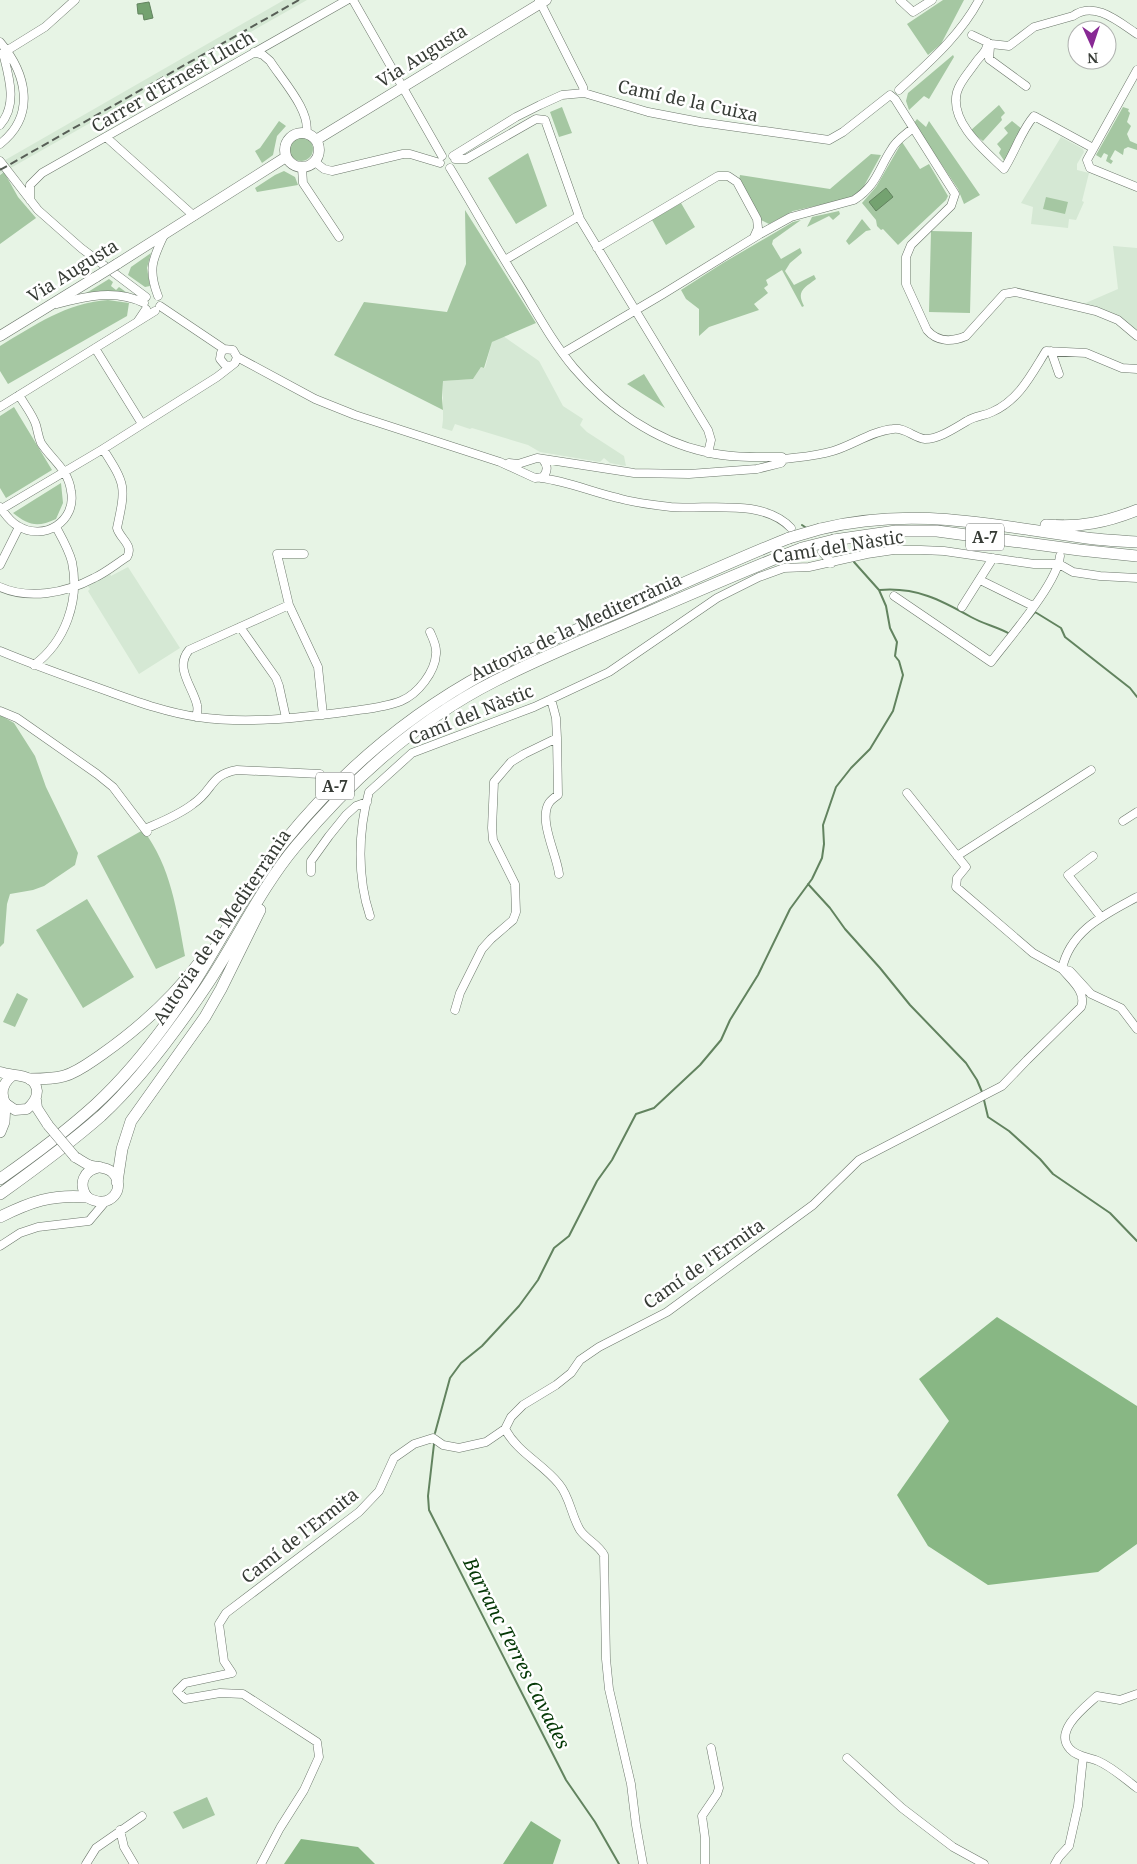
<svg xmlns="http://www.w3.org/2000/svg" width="1137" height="1864" font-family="'Noto Serif',serif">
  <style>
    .built { fill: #d5e8d4 }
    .green { fill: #a5c7a2 }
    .forest { fill: #88b784 }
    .water { fill: #74a270; stroke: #62835f }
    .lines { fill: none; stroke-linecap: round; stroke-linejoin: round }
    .stream { stroke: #62835f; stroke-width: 2 }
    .minor-tunnel { stroke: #c4cfc2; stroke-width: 8; stroke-dasharray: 8 4; stroke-linecap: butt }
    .minor-casing { stroke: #6c776b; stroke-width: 9 }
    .major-casing { stroke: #6c776b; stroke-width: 11 }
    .highway-casing { stroke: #6c776b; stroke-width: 12 }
    .minor { stroke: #fff; stroke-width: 8 }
    .major { stroke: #fff; stroke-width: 10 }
    .highway { stroke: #fff; stroke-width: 11 }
    .rail { stroke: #575e56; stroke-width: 2; stroke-dasharray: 8 4; stroke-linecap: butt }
    .major-bridge-casing { stroke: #6c776b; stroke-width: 11; stroke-linecap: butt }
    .highway-bridge-casing { stroke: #6c776b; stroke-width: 12; stroke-linecap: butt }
    .major-bridge { stroke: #fff; stroke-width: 10 }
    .highway-bridge { stroke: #fff; stroke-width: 11 }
    .labels { text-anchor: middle; stroke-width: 5; stroke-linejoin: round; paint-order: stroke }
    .shield { fill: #fff; stroke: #737672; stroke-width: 1 }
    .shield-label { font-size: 16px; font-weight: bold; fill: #373c36 }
    .street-label { font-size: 18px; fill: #373c36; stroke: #fff }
    .water-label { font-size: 19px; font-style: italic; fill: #043805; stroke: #fff }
  </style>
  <rect width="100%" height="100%" fill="#e7f4e5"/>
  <path class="built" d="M284,0H307L0,174V163Z
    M1061,137L1083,149L1084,152L1077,164V170L1089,173L1082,201L1084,202L1076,220L1069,219L1068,228L1031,224L1033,207L1021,203Z
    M1113,246L1137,248V334L1112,313L1081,305L1118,289Z
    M503,336L539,361L563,406L583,419L580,425L587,432L624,456L626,466L610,463L604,458L600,462L540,452L528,445L472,428L470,429L455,424L452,431L442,428L443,420V381L473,379L481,367L485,368L492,342Z
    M128,567L180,648L139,674L88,591L90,589L88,586L110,573L111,576Z"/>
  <path class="green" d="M943,0H964L941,44L928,55L907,24Z
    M953,55L954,57L929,99L924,96L909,110L906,101L908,93Z
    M999,105L1005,113L1001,117L1002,120L983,141L970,131Z
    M562,107L572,133L559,137L550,112Z
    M1123,107L1129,109L1128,111L1130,113L1127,122L1131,126L1127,134L1130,141L1137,144V150L1128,147L1124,149L1123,155L1115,150L1110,159L1113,161L1111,164L1106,161L1108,155L1104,153L1101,158L1096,155Z
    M917,119L926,127L929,121L980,195L964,204L958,189L914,123Z
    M279,121L286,126L277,136L273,155L262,163L255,151L260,148Z
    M1012,121L1022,129L1005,162L999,153L1001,149L997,144L1008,133L1004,128Z
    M289 149a12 12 0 1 1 24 0a12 12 0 1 1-24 0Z
    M902,142L920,169L929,164L948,196L946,200L898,245L883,229L881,230L877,226L876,220L862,203L876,187Z
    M528,153L547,206L516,224L488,178Z
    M871,154L881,155L864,186L858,193L847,199L793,211L769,224L761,220L739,181L740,175L830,189Z
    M284,171L295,177L298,185L257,192L255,188L275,175Z
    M4,172L18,197L36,218L0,244V175Z
    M1046,197L1068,202L1065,214L1043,209Z
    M681,203L695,227L666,245L652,220Z
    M465,210L536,323L492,342L484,368L481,367L473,379L443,381L442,398L443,410L334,355L364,302L447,312L466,264Z
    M839,211L840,214L833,220L829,216L807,227L812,217Z
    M862,219L871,230L866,231L849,245L846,241Z
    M801,220L773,240L772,244L781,259L800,248L802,253L790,263L785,271L794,285L814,275L816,279C804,288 796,291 804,306L802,307L782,270L766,280L768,285L764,288L768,293L754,304L759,310L709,327L699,336V309L686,299L681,290L723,263L793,222Z
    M931,231L972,232L970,313L929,312Z
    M151,253L147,268L150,286L145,287L128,275L131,267Z
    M109,279L113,282L111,286L116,290L119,287L130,295H83Z
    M108,300L129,303L127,316L8,384L0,371V346C35,325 66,303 108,300Z
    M644,374L665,408L627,384Z
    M14,407L52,470L6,498L0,488V416Z
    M61,483L63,503L56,519C37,528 28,525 13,513Z
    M0,715L14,723L35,756L46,787L78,853L75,865L44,886L33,890L10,894L7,904L4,943L0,947Z
    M143,830C171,866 177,912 185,956L156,969L97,856Z
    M87,899L134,977L83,1008L36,930Z
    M17,993L28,999L15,1027L3,1022Z
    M207,1797L215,1815L183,1829L173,1812Z"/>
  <path class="forest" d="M997,1317L1137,1406V1544L1098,1572L988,1585L928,1546L897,1495L949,1421L919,1379Z
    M531,1821L561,1840L553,1864H503Z
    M301,1839L358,1847L375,1864H284Z"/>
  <path class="water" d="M149,2L153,18L144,20L143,14H138L137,4Z
    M886,188L893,197L876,211L869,202Z"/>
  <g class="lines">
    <path class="stream" d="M802,525L808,529
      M833,545L846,553
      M880,590C916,587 941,600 971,617C983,624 998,627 1010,634
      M1015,636L1035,612L1061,628L1065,637L1130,688L1137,697
      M808,884L830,908L845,929L880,968L910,1005L966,1063L977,1080L982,1092
      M984,1100L988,1117L1009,1131L1040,1159L1053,1174L1110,1213L1137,1241
      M435,1433L450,1378L461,1363L482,1346L519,1306L538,1280L554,1248L569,1236L597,1181L612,1160L636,1114L654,1108L700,1065L721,1040L730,1020L758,975L790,909L812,879L822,858L824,844L823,825L836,787L851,768L870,749L893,711L903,675L899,661L895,656L897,642L890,628L886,606L879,590L854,562
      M434,1444L428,1496L429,1510L566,1780L595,1822L619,1864"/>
    <path class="minor-tunnel" d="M1060,551V518"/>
    <defs>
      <path id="minor" d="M353,0L442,156
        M539,0L583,87L584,93
        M900,0L913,12L932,0
        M972,35L991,44L1009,46L1034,27L1073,16C1094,0 1119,22 1137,34
        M0,42C26,73 37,115 0,144
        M987,42C988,51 981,55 976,62C970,71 960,81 957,92C949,122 985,151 1004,169C1015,152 1021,131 1034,116L1093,148
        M990,47L989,59L1026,86
        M254,52L263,55L270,61C282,80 312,112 306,134
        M1137,70L1087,160L1090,168L1137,187
        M899,90C928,63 960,36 979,0
        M890,95L895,99L955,194L951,206L911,245L906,257V284L927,330C937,342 952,342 966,336L1004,294L1015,292L1096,311L1118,320L1137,336
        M0,125C18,105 9,77 3,53L45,27L75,0
        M106,137L194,216
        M453,156L516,117L540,105L562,95L584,93L648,112L700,122L829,140L843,132L890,95
        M455,159H466L536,119L545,120L580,219L708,430L711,440L708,453
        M0,161L38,210L81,248L146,297
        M315,162L324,169L332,171L403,154H410L440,163
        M302,168L303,183L339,237
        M450,168C473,206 495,245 518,282C536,311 552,342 574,368C608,408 655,441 706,452C731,458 756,457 782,457L784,459C800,457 817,456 833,451C853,445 872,431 893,429C905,427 914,438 925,439C939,439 955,428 967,421C975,416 983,416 992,412C1019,400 1031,375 1046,351L1086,353L1122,368L1137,369
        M30,200V185L42,173L347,0
        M597,248L718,176H728L737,182L757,219L758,228L754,237
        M505,260L579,216
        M158,296C148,270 152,260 164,235
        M57,304C86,296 116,289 144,303
        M160,306L224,349
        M138,321L146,309
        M95,348L142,424
        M224,349L221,353L220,359L225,365L229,366
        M224,349L233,350L237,357
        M1051,351L1059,374
        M563,353L663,294L760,234L791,217L854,200C877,185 878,170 891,150C896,140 905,135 913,128
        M237,357L315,399L355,415L500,462L535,478L543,477C548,471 548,465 543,460
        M0,407L155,311
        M509,463L518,464L537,458L634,473L689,474L757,469L781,463L784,459
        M541,478C567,481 592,492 618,498C635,503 653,505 671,507C707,510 763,498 791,528
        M0,507C5,514 10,522 18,526C44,542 77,521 71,491C68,469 52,460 41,443C38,436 38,432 36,425C33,415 24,404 19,395
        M0,510L103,449L217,377L235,363L237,357
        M822,552L832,563
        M304,554H277L289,605L318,667L323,715
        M0,565L19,527
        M980,580L1033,606
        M0,587C29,600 66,593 94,578C105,573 116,564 127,557C134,545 120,539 117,528C126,486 126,485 103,449
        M894,596L991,662C1009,638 1057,584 1060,556
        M962,607L993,558
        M240,627L276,678L279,686L286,718
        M0,651C36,666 73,679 110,692C138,702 168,713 198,717C247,724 297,718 345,712C363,709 384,708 401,701C418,694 435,672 436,654C437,646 433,639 430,632
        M34,665C65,642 80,601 72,562C69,550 62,538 56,527
        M0,711L17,718L97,774L113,787L147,832
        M196,717C197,714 198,709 197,705C193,687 174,668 189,650L289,605
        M557,738L558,795C555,797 551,800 549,803C538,820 557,855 559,874
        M907,793L966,867L957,878L956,887L1033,953L1062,969L1070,971L1091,994L1121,1008L1137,1029
        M1123,821L1137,812
        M145,829C161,822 179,815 193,804C214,790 209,775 237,770L320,774
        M957,856L1091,770
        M1093,856L1068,875L1101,917
        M311,872V861L329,836L346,815L356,806L367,802
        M370,916C357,877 358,831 369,792L412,753L534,707L609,672L717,598L759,577L784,568L809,567L867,554L894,550H921L944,551L1034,564H1059L1073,572L1100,576L1137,578
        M455,1010L460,993L482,949L491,939L513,920L516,912L515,884L493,840L492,828L494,782L511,762L524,754L557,738L556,718L551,699
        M0,1246L20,1233L38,1227L89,1221L105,1202
        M505,1429C518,1453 542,1463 559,1484C570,1497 571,1515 580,1530C587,1540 598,1544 604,1555L606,1659L609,1689L631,1784L636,1825L643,1864
        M1137,1694L1120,1700L1097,1696C1085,1707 1053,1731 1070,1749C1077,1757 1089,1757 1098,1761C1112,1767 1125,1779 1137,1788
        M847,1758L902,1808L953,1847L984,1864
        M120,1830L124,1847L134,1864
        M86,1864L96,1848L142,1816
        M261,1864L280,1828L304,1790L319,1757L317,1742L243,1694L220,1693L185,1699L177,1691L185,1683L232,1673L224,1661L219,1624L226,1613L359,1512L379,1491L394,1458L414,1444L433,1438L443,1445L459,1448L486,1442L505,1429L511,1417L523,1405L556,1385L571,1373L580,1360L599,1347L667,1312L813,1205L859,1160L1002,1086L1027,1060L1081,1007C1087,992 1071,980 1062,969C1070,930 1106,914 1137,897
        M705,1864V1838L702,1816L717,1794L719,1788L711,1748
        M1055,1864L1059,1857L1069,1846L1078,1806L1083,1757"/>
      <path id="major" d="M285 150a17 17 0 1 1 34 0a17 17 0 1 1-34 0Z
        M316,140L546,0
        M117,264L286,157
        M0,336L96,277
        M0,1072C13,1077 35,1072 37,1091C37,1099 33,1104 27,1109L15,1110L5,1103C0,1092 3,1083 12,1076
        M36,1100L37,1108L48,1125
        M75,1157C79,1159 84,1163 89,1165C96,1168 105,1166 112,1172C128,1187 110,1212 87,1197C78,1184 83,1170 100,1167"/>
      <path id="highway" d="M1046,525C1079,528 1107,522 1137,510
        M820,529C912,506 990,525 1080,537C1099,540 1118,541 1137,542
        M834,540L896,531H937L1079,550L1137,556
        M30,1079C41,1079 53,1079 64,1076C78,1072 89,1063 101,1055C138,1029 170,1001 198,964
        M0,1132L4,1122L5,1103
        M0,1179C33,1156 65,1132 95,1105C133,1070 166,1026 194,983C224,936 248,886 284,842C340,773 409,714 487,672C530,648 576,630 621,611C677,586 732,561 789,538
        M117,1182L122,1149L131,1121L205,1017L221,989L260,910
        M0,1194C35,1169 69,1144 101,1116C139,1081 176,1031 205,988C236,942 260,889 296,846C352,779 418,720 495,681C538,659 582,641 626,622C684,597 743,571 802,548
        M0,1217C30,1202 52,1194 87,1197"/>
    </defs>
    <use href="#minor" class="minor-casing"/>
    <use href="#major" class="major-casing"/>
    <use href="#highway" class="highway-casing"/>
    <use href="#minor" class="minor"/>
    <use href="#major" class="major"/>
    <use href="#highway" class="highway"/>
    <path class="rail" d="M0,170L299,0"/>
    <defs>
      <path id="major-bridge" d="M96,277L117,264
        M48,1125L75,1157"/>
      <path id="highway-bridge" d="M789,538L820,529
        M802,548L834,540"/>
    </defs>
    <use href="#major-bridge" class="major-bridge-casing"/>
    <use href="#highway-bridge" class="highway-bridge-casing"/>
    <use href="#major-bridge" class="major-bridge"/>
    <use href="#highway-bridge" class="highway-bridge"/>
  </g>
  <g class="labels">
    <g class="shield">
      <rect x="966" y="523.5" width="38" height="27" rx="4"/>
      <rect x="316" y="772.5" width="38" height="27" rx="4"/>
    </g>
    <g class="shield-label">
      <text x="985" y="543">A-7</text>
      <text x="335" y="792">A-7</text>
    </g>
    <g class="street-label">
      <text transform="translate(422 56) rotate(-32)" y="6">Via Augusta</text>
      <text transform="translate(173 82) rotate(-30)" y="6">Carrer d'Ernest Lluch</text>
      <text transform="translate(688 101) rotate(12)" y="6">Camí de la Cuixa</text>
      <text transform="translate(73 271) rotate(-32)" y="6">Via Augusta</text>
      <text transform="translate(838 547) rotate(-9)" y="6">Camí del Nàstic</text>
      <text transform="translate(576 627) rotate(-25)" y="6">Autovia de la Mediterrània</text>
      <text transform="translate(471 715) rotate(-22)" y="6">Camí del Nàstic</text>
      <text transform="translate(222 927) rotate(-56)" y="6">Autovia de la Mediterrània</text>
      <text transform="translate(704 1264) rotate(-35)" y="6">Camí de l'Ermita</text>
      <text transform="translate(300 1536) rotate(-38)" y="6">Camí de l'Ermita</text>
    </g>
    <g class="water-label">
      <text transform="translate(517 1653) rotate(63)" y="7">Barranc Terres Cavades</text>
    </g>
  </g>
  <g transform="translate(1092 45) rotate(177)"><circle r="24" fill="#ffffff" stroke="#afb1af"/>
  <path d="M0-4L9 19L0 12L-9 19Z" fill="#882994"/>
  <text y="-8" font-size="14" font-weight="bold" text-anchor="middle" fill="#373c36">N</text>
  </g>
</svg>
